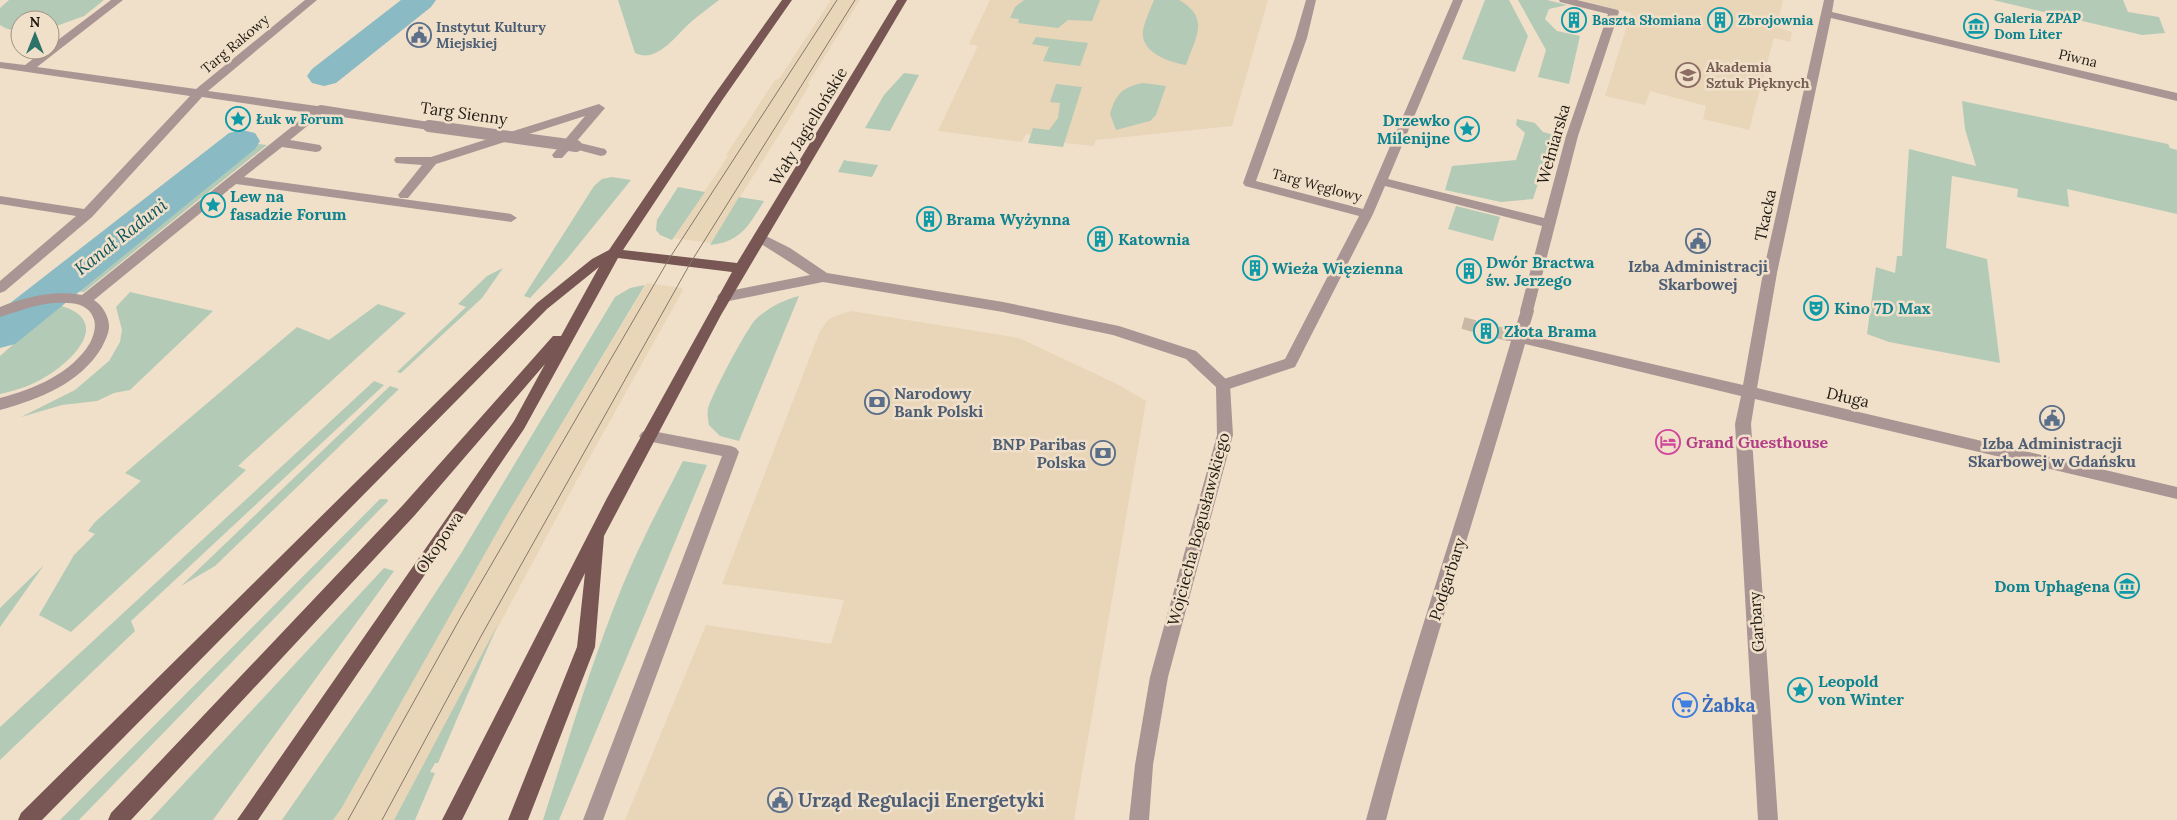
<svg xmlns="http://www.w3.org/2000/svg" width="2177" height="820" font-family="Lora,serif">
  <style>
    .built { fill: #e9d5b8 }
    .green { fill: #b3cab6 }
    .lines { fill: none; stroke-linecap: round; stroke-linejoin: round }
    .canal { fill: #8abac3; fill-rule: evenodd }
    .street-tunnel { stroke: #c7b9a5; stroke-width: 12; stroke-dasharray: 12 6; stroke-linecap: butt }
    .lane { fill: #a99594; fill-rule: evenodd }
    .street { fill: #a99594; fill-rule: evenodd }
    .primary { fill: #775653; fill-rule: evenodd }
    .tram { stroke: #837869; stroke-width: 1 }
    .street-bridge { stroke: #a99594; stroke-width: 12 }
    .labels { text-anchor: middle; stroke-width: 5; stroke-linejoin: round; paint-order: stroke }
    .far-culture-label { font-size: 14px; font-weight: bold; fill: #0d838f; stroke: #f0e0c9; text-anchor: start }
    .far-service-label { font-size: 14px; font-weight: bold; fill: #4e5e75; stroke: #f0e0c9; text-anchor: start }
    .far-street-label { font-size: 14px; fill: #211b13; stroke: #f0e0c9 }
    .far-education-label { font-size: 14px; font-weight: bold; fill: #785e54; stroke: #f0e0c9; text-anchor: start }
    .street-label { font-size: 16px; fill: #211b13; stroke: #f0e0c9 }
    .culture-label { font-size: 16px; font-weight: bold; fill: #0d838f; stroke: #f0e0c9; text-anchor: start }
    .service-label { font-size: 16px; font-weight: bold; fill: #4e5e75; stroke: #f0e0c9 }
    .hotel-label { font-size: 16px; font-weight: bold; fill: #b23c85; stroke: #f0e0c9; text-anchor: start }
    .water-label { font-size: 18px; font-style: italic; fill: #0d545e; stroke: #f0e0c9 }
    .near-shop-label { font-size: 19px; font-weight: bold; fill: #366cbe; stroke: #f0e0c9; text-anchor: start }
    .near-service-label { font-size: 19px; font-weight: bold; fill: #4e5e75; stroke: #f0e0c9; text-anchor: start }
  </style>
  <rect width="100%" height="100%" fill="#f0e0c9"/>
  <path class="built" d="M831,0H860L808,83L810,84L794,111L711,243L674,238L728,156L726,155L775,80L779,79Z
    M990,0H1268L1232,126L1096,140L1094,146L1065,143V139L1026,134L1022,142L938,131L978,46L969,44Z
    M1579,0H1783L1777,27L1792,32L1790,42L1774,38L1749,130L1703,119L1706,106L1650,91L1645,105L1605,96L1631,13Z
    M647,283L682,288L683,290L577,480L394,820H333L341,809L505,518Z
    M851,311L1019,338L1117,384L1146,401L1074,820H625L706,625L831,644L844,600L722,584L820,331L828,320L835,316Z"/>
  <path class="green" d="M9,0H104L84,16L51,28L50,20H20V31C13,31 6,29 0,25V8Z
    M618,0H719C710,7 700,14 691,22C676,35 657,64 635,53Z
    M1024,0H1100L1092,21L1068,20L1058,28L1018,23L1019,19L1010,18L1015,7Z
    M1154,0H1179C1211,18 1195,38 1186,65C1169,62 1140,53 1143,30C1145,20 1150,10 1154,0Z
    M1485,0H1509L1528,36L1515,72L1462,59Z
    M1518,0H1547L1567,5L1549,9L1545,19L1557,31L1580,36L1569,84L1538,77L1546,50Z
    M1993,0H2123L2128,12L2159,17L2165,33L2142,35Z
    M1036,37L1088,43L1080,66L1043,61L1049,47L1032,44Z
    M904,73L919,75L890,131L865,128L884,95Z
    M1143,83L1166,86L1156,115L1150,121L1116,130L1110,114C1116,94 1122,87 1143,83Z
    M1056,84L1082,87L1063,147L1028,143L1033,128L1049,130L1058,118L1060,103L1050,102Z
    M1962,101L2168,144L2170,148L2177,150V214L2067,189L2069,207L2017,197L2018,189L1952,176L1946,248L1987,259L2000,363L1889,342L1867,334L1876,267L1895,273L1897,256H1902L1909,149L1976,166L1965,129Z
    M1517,119L1535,123L1543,132L1554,135L1533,199L1501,202L1445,190L1452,166L1516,160L1525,133L1516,125Z
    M258,144L267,145L84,292L73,291Z
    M844,160L848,161L878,165L872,177L838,172Z
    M612,177L631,180L567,259L530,298L524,296L594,186L602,179Z
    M678,187L705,192L672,240L660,235L656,230L657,220Z
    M739,197L764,201C749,225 741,242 710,245Z
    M1456,206L1500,217L1493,241L1448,229Z
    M503,268L482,298L401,373L397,372L466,307L458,304L487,276Z
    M645,285L505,518L341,809L333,820H282L370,693L460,555L615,297L630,288Z
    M130,292L213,311L130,390L114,393L97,401L62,405L21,417L75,390L109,361L120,342L122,330L116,307Z
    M799,296L739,441L720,436L709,425C708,419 707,415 708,409C712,394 745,332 755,320C766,309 783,300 799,296Z
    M378,304L406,313L238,466L246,470L71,632L39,615L74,555L95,534L88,531L95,522L141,481L125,473L297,327L329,340Z
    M58,305C116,320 71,364 40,380C27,387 14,391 0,394V356Z
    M374,381L384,385L131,621L135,631L0,760V727Z
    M390,386L399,389L215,566L181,586Z
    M683,461L707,465L559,820H543C568,742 591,663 622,587C640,543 662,502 683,461Z
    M380,499H387L388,501L79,820H60Z
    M44,565L0,627V608Z
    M384,568L394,571L213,820H150Z
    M498,624L438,763H435L430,772L435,773L415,820H394Z"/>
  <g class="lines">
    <path class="canal" d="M401,0H436L431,7L336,83L324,86L312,83L307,76L312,69Z
      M242,130L255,133L260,141L255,149L15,344L0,348V311L229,133Z"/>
    <path class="street-tunnel" d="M1463,323L1511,336"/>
    <path class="lane" d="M1306,0H1316L1307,38L1256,181L1363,209L1453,0H1463L1388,179L1544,218L1566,136L1608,14L1560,2L1559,0H1577L1618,10L1619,12L1578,136L1532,315H1522L1520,311L1542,226L1385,186L1373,214L1295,367L1223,391L1218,389L1216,385L1218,381L1285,359L1359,216L1245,186L1243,183L1295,38Z
      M647,430L731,446L736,448L739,452L603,820H583L722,456L642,440L639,436L642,432Z"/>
    <path class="street" d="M111,0H123L37,67L196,89L305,0H317L208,91L317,106L321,105L429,122L435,126L429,130L322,114L290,140L320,145L322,148L320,151L316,152L282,147L244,177L511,214L517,218L511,222L236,184L94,300C102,305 109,316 109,326C109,334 105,340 102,347C80,384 39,399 0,410V398C34,389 71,374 90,343C94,335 97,325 93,317C89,307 78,303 68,303C44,301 22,310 0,317V307C26,297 54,290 82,295L309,113L202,97L92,217L5,291L0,293V281L76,216L0,204V196L84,209L190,96L0,68V62L25,65L45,50H50V46Z
      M1824,0H1834L1832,12L2177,93V101L1831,18L1777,273L1757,388L2177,487V499L1755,399L1751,424L1778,820H1758L1735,424L1741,396L1525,344C1480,503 1427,660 1386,820H1366C1409,659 1464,501 1511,341L1506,340L1504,336L1506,332H1514L1522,307H1532L1534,311L1527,335L1743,385L1763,273Z
      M599,104L605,108L576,142L605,149L607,152L605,155L601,156L571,148L562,158H554L552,155L585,116L436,164L408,198H400L398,195L422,165L396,163L394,160L396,157H431Z
      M760,233L790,248L827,273L1003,302L1119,326L1196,351L1228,381L1230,385L1233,435L1168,677L1153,765L1149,820H1129L1135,765L1150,677L1217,435L1216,387L1186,359L1113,335L1003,312L823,282L724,302L719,300L717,297L719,294L724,292L810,275L755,240L753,237Z"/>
    <path class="primary" d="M782,0H792L723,99L623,250L737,263L897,0H907L721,315L604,536L595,647L528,820H508L577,647L585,573L462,820H442L607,498L732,272L618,258L524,429L258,820H237L514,421L545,364L415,515L131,820H108L111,813L403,505L553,336H561L599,267L547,309L42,820H18L21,813L537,303L592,259L609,250L712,98Z"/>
    <path class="tram" d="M348,820L462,615L669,259L837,0
      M382,820L480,638L691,262L855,0"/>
    <path class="street-bridge" d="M429,126L576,146"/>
  </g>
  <defs>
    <symbol id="building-ring" viewBox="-11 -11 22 22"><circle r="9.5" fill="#f0e0c9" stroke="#0f9aa8" stroke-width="1.5"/><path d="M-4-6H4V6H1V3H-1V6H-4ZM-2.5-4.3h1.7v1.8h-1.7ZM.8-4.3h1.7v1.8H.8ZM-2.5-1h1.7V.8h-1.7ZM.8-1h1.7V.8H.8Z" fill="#0f9aa8"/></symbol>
    <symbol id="museum-ring" viewBox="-11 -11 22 22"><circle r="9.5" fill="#f0e0c9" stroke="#0f9aa8" stroke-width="1.5"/><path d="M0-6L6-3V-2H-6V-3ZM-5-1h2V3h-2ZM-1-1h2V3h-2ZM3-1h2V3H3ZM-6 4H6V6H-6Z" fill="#0f9aa8"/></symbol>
    <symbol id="civic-ring" viewBox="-11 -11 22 22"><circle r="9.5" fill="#f0e0c9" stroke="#5c6f8a" stroke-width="1.5"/><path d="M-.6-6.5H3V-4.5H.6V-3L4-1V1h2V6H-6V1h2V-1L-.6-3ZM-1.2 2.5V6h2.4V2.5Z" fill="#5c6f8a"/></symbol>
    <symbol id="university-ring" viewBox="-11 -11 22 22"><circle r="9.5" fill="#f0e0c9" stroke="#8d6e63" stroke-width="1.5"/><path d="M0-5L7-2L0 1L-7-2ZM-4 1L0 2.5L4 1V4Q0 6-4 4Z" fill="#8d6e63"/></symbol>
    <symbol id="sight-ring" viewBox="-11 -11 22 22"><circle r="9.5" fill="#f0e0c9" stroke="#0f9aa8" stroke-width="1.5"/><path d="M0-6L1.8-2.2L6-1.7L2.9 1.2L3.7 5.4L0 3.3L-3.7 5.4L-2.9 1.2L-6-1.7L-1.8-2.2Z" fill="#0f9aa8"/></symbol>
    <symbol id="theatre-ring" viewBox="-11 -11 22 22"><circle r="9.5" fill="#f0e0c9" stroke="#0f9aa8" stroke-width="1.5"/><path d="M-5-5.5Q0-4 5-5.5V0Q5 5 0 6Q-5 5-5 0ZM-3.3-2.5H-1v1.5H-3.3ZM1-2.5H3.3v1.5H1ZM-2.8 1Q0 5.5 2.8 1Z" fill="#0f9aa8"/></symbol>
    <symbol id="bank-ring" viewBox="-11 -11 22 22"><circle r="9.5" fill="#f0e0c9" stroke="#5c6f8a" stroke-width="1.5"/><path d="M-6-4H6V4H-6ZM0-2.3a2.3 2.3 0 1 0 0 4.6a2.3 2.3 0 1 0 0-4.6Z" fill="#5c6f8a"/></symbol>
    <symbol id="hotel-ring" viewBox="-11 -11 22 22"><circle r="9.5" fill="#f0e0c9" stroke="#d1479c" stroke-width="1.5"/><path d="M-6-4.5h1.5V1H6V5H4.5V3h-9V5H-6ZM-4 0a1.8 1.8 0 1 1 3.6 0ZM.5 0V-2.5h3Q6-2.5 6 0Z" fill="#d1479c"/></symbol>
    <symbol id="supermarket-ring" viewBox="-11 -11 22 22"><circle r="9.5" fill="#f0e0c9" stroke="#3f7fe0" stroke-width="1.5"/><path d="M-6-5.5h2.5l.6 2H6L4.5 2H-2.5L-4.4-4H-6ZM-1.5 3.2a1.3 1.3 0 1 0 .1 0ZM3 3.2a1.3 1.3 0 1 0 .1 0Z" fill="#3f7fe0"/></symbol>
  </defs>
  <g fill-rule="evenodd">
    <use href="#building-ring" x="1560" y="6" width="28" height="28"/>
    <use href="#building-ring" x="1706" y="6" width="28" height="28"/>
    <use href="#museum-ring" x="1962" y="12" width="28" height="28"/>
    <use href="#civic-ring" x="405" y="21" width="28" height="28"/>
    <use href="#university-ring" x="1674" y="61" width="28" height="28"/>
    <use href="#sight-ring" x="224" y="105" width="28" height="28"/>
    <use href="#sight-ring" x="1453" y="115" width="28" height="28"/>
    <use href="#sight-ring" x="199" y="191" width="28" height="28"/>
    <use href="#building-ring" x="915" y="205" width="28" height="28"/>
    <use href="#building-ring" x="1086" y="225" width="28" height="28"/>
    <use href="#civic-ring" x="1684" y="227" width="28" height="28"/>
    <use href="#building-ring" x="1241" y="254" width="28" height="28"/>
    <use href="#building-ring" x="1455" y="257" width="28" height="28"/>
    <use href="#theatre-ring" x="1802" y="294" width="28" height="28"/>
    <use href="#building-ring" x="1472" y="317" width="28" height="28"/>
    <use href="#bank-ring" x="863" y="388" width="28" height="28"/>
    <use href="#civic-ring" x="2038" y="404" width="28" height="28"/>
    <use href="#hotel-ring" x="1654" y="428" width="28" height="28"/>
    <use href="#bank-ring" x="1089" y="439" width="28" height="28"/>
    <use href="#museum-ring" x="2113" y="572" width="28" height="28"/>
    <use href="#sight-ring" x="1786" y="676" width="28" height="28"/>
    <use href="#supermarket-ring" x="1671" y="691" width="28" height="28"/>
    <use href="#civic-ring" x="766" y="786" width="28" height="28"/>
  </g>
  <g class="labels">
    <g class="far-culture-label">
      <text x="1994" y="23">Galeria ZPAP<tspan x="1994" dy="16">Dom Liter</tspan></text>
      <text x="1592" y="25">Baszta Słomiana</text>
      <text x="1738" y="25">Zbrojownia</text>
      <text x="256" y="124">Łuk w Forum</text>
    </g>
    <g class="far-service-label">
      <text x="436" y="32">Instytut Kultury<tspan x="436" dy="16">Miejskiej</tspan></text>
    </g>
    <g class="far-street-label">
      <text transform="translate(235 44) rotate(-40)" y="5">Targ Rakowy</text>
      <text transform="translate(2078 58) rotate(13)" y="5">Piwna</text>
      <text transform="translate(1317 185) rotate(15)" y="5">Targ Węglowy</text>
    </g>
    <g class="far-education-label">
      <text x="1706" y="72">Akademia<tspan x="1706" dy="16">Sztuk Pięknych</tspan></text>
    </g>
    <g class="street-label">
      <text transform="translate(464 113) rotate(8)" y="6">Targ Sienny</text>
      <text transform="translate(808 126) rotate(-59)" y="6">Wały Jagiellońskie</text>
      <text transform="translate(1553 144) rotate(-74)" y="6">Wełniarska</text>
      <text transform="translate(1765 215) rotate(-78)" y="6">Tkacka</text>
      <text transform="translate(1848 397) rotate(13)" y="6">Długa</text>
      <text transform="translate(1198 529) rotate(-75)" y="6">Wojciecha Bogusławskiego</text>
      <text transform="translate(439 542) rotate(-56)" y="6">Okopowa</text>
      <text transform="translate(1447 579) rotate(-72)" y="6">Podgarbary</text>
      <text transform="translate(1756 622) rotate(-94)" y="6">Garbary</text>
    </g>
    <g class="culture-label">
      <text x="1450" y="126" text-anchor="end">Drzewko<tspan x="1450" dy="18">Milenijne</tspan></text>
      <text x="230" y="202">Lew na<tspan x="230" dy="18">fasadzie Forum</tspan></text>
      <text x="946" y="225">Brama Wyżynna</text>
      <text x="1118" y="245">Katownia</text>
      <text x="1486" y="268">Dwór Bractwa<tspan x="1486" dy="18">św. Jerzego</tspan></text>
      <text x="1272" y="274">Wieża Więzienna</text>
      <text x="1834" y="314">Kino 7D Max</text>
      <text x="1504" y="337">Złota Brama</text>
      <text x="2110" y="592" text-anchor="end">Dom Uphagena</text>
      <text x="1818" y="687">Leopold<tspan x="1818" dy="18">von Winter</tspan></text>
    </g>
    <g class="service-label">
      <text x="1698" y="272">Izba Administracji<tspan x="1698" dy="18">Skarbowej</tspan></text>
      <text x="894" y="399" text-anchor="start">Narodowy<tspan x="894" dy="18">Bank Polski</tspan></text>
      <text x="2052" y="449">Izba Administracji<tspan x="2052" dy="18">Skarbowej w Gdańsku</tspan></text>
      <text x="1086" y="450" text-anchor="end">BNP Paribas<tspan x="1086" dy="18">Polska</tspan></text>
    </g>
    <g class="hotel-label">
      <text x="1686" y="448">Grand Guesthouse</text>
    </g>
    <g class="water-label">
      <text transform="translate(121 237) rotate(-38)" y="6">Kanał Raduni</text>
    </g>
    <g class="near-shop-label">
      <text x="1702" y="712">Żabka</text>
    </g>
    <g class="near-service-label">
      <text x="798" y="807">Urząd Regulacji Energetyki</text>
    </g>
  </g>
  <g transform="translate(35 35)"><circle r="24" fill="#f0e0c9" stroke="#9d9180"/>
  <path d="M0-4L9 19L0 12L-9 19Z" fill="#2b7268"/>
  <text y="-8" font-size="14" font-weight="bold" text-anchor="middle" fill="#211b13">N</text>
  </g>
</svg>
